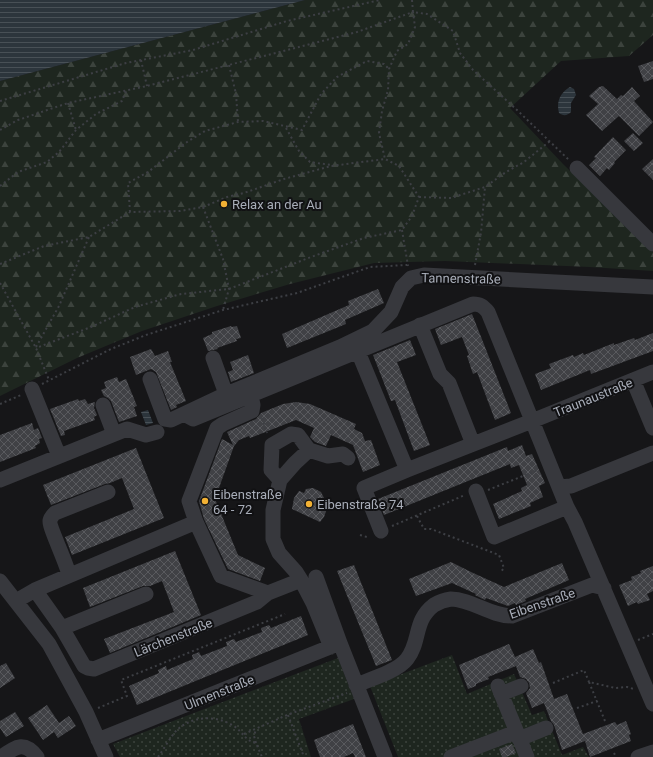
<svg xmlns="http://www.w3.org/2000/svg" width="653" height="757" font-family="Roboto,sans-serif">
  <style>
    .grass { fill: url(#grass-dots) }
    .forest { fill: url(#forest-firs) }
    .water { fill: url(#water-rules) }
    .building { fill: url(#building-cross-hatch) }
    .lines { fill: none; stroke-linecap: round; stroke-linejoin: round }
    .path { stroke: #3d3f44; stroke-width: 2; stroke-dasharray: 2 3; stroke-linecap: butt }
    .minor { stroke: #37383d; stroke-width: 15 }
    .poi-dot { fill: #f2b134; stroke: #111113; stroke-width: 1.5 }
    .labels { text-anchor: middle; stroke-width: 4; stroke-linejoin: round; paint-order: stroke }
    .poi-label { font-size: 13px; fill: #a8adb8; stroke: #111113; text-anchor: start }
    .street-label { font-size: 13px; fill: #a8adb8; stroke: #111113 }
  </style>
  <defs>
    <pattern id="grass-dots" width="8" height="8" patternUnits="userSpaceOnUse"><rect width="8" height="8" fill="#1e261f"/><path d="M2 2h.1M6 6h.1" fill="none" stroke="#3c433d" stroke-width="1.8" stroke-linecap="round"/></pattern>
    <pattern id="forest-firs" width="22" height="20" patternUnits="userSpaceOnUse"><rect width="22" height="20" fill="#1e261f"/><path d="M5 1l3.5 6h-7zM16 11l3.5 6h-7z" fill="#3c433d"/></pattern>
    <pattern id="water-rules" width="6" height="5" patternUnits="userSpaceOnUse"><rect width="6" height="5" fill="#2c353c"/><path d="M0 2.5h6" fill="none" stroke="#485056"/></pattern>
    <pattern id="building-cross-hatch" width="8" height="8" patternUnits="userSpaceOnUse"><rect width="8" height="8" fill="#404145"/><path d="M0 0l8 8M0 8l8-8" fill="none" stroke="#595a5e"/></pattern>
  </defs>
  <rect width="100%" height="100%" fill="#161618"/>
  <path class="grass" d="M452,655L467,694L514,674L532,715L544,711L562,755L583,747L589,757H398L370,686Z
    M338,658L354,699L299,719L311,757H120L113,744Z"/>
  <path class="forest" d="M305,0H653V35L629,56L561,61L510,108L563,164L653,252V271L590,267L445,261L374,263L290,284L217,306L142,331L77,358L0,396V81Z"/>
  <path class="water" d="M0,0H305L0,81Z
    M570,87L574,89L576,95L571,103V112C567,116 563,116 559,113C556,102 560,93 570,87Z
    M148,410L153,423L146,425L141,412Z"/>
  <path class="building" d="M653,61V79L644,82L638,66Z
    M603,86L617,99L621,95L623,96L632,87L640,96L634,101L653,122L639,136L619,116L602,131L586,115L598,104L589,96L599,87Z
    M633,133L643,143L634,151L624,141Z
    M613,137L626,150L614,162L615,163L609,170L607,168L600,176L589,165L596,158L594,157Z
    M653,159V180L642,169Z
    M378,289L384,303L345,320L346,324L287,348L282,334L349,305L348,301Z
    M472,314L511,413L495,420L477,372L473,374L467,356L469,355L462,337L441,345L435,329Z
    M231,326L232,327L237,326L241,338L236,339L237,341L217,348L218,349L208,351L203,338L212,334V332Z
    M653,333V351L591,374L590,370L541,390L535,374L551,368L549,364L573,355L574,357L583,353L584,355L614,343V345L634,338L635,340Z
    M410,340L416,355L397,362L430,445L414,451L395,400L391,401L373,355Z
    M151,349L155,356L168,351L172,362H170L186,401L176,405L177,407L171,410L156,372L151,369L136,375L130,357Z
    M248,355L254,373L231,382L228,372L233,370L230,362Z
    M117,377L119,382L126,379L137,406L134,407L137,416L119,422L111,401L108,398L104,396L101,390L106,388L104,382Z
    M78,399L79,401L85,399L88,404L95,402L94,408L97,415L94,417L95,420L64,431L65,435L61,436L50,409Z
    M296,402L310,404L356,424L354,429L362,433L365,441L371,440L380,465L363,472L353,445L331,435L326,446L315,442L310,437L314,428L296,420L250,438L249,436L239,440L234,446L215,499L238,555L265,568L260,581L228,569L204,519L199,501L222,439L233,445L227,432L256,419L261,413L283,404Z
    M32,423L34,430L38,428L42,438L39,439L40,443L35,446L36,448L0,462V435Z
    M522,445L526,456L532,454L545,483L539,486L543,497L530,503L531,506L499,519L493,504L522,491L521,488L527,485L519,465L511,468L510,464L384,515L378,499L507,447L508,451Z
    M136,448L164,518L72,555L65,537L134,509L122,478L110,483L105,484L51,505L43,485Z
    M313,488L321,492L328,506L324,517L320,522L292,509L294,498L299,491L304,493L306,489Z
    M175,551L201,615L110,653L104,639L174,612L162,581L150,586H143L90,607L83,588Z
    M451,562L471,572L504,587L562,563L569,580L525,599L526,601L516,605L515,603L508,606L486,598L485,600L475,595L476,594L452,583L416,596L409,579Z
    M354,565L392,660L376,666L337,571Z
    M653,566V591L647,594L650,600L638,604L637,602L628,606L619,585L632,580L631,577L641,573L640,571Z
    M301,616L308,635L137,705L129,686L159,673L158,670L166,666L167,670L193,659L192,655L199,652L201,656L227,646L226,642L234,639L236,642L262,632L261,628L269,625L271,628Z
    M509,644L515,657L533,649L539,663L541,662L554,699L567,694L583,734L615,722L617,725L626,721L631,734L629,735L631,741L590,757L585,741L562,750L554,725L551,721L544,703L532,708L526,693L530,688L529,683L526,679L520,677L516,666L488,677L489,679L476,684V686L468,689L459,665Z
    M6,663L15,678L0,688V666Z
    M47,705L59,723L69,716L76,726L58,738L54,732L43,740L28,718Z
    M15,712L24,726L6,737L0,728V721Z
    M353,724L366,757H355L353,753L344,757H320L314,740Z
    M512,744L516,753L506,757H502L499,749Z"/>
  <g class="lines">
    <path class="path" d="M412,0L413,12L427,14L453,31L460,53L473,70L517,110L569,160
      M141,60L147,86
      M229,65L236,94L238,122
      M0,101L126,63L193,50L287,21L380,0
      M68,103L76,130
      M286,128L299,151L310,162L331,165
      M0,130L18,120L68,103L147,86L357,32L413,12L415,27L408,44L397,51L389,69L388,90L382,111L379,133L385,159
      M0,186L18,172L47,162L59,152L76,130L96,114L122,101L126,91
      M419,197L451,198L485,187L506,172L524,162L550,141
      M203,207L223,259L229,289L223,310
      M130,212L128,183L148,172L187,142L205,131L238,122L263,121L302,130L321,94L337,77L367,61L384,64L389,69
      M402,230L408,266
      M0,264L44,246L89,237L130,212L180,211L203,207L227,197L244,193L284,179L331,166L385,159L399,166L419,197L412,216L402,230L364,238L311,257L229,289L181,294L135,307L91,327L36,348
      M475,265L481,233L485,187
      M0,283L36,348L49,380
      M36,347L59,306L89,237
      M42,384L111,349L146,335L223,310L297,293L370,267L407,265
      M0,404L21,395
      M262,418L267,433
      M488,490L538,470
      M417,516L424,529H431L499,555L504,568L500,573
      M392,526L465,495
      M360,535L367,537L369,536
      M638,640L653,634
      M553,683L584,670L589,682
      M98,708L127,696L121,680L285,614
      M577,708L597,701
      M288,715L304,757
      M605,721L589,682L615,688L627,687L634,689
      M244,734L287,715L347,693
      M256,743L254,736L256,729
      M614,753L616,757
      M158,757C164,749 169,739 176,731C192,715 216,715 234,726C243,732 245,741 256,743L262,757"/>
    <path class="minor" d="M577,168L653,244
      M420,325L440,374L449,383L473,444
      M354,342L407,470
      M213,358L226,394
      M150,379L165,419L171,420L224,395L340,347L373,331L391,312L402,287L411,278L424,275L653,287
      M633,380L653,428
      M32,389L59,456
      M251,396L253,405L252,411L223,424L217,428L189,501L196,522L221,576L268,593
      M103,405L114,434
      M184,414L193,419L473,304C480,304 483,306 488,312L567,507L575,522L653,704
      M309,450L295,463L280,480L273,510V539L279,553L296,572L301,580L313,603L331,647
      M0,480L127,429L146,435L157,432
      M280,480L271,470L272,445L291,434L298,435L309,450L328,456L343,454L348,458
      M559,487L571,486L653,453
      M476,491L494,537L567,507
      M381,531L364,488L407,470L532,421L653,372
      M69,575C67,564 49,527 50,521C50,518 53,515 55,513L108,492
      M316,577L340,643L385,757
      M0,581L49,644L86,712L106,757
      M35,590L62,628L84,666L88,668L94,669L257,602L268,593L301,580
      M16,601L35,590L196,522
      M62,628L146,594
      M356,685C371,679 398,671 407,659C421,641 413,621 434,605C439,602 444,600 451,599C471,599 490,616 512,616L592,585L604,588
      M498,686L527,757
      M501,694L521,686
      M519,739L546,728
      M98,740L340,643
      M1,757C16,747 24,740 37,757
      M451,757L516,732
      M638,757L653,752"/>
  </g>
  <g class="poi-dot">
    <circle cx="224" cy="204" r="4"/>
    <circle cx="205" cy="501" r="4"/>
    <circle cx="309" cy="504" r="4"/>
  </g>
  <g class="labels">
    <g class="poi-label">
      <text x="232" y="209">Relax an der Au</text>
      <text x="213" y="499">Eibenstraße<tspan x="213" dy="15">64 - 72</tspan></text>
      <text x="317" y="509">Eibenstraße 74</text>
    </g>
    <g class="street-label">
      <text transform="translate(461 278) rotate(1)" y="5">Tannenstraße</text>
      <text transform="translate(593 397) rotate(-22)" y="5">Traunaustraße</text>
      <text transform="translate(542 603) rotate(-19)" y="5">Eibenstraße</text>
      <text transform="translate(173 637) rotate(-22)" y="5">Lärchenstraße</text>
      <text transform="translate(219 692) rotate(-22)" y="5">Ulmenstraße</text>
    </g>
  </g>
</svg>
